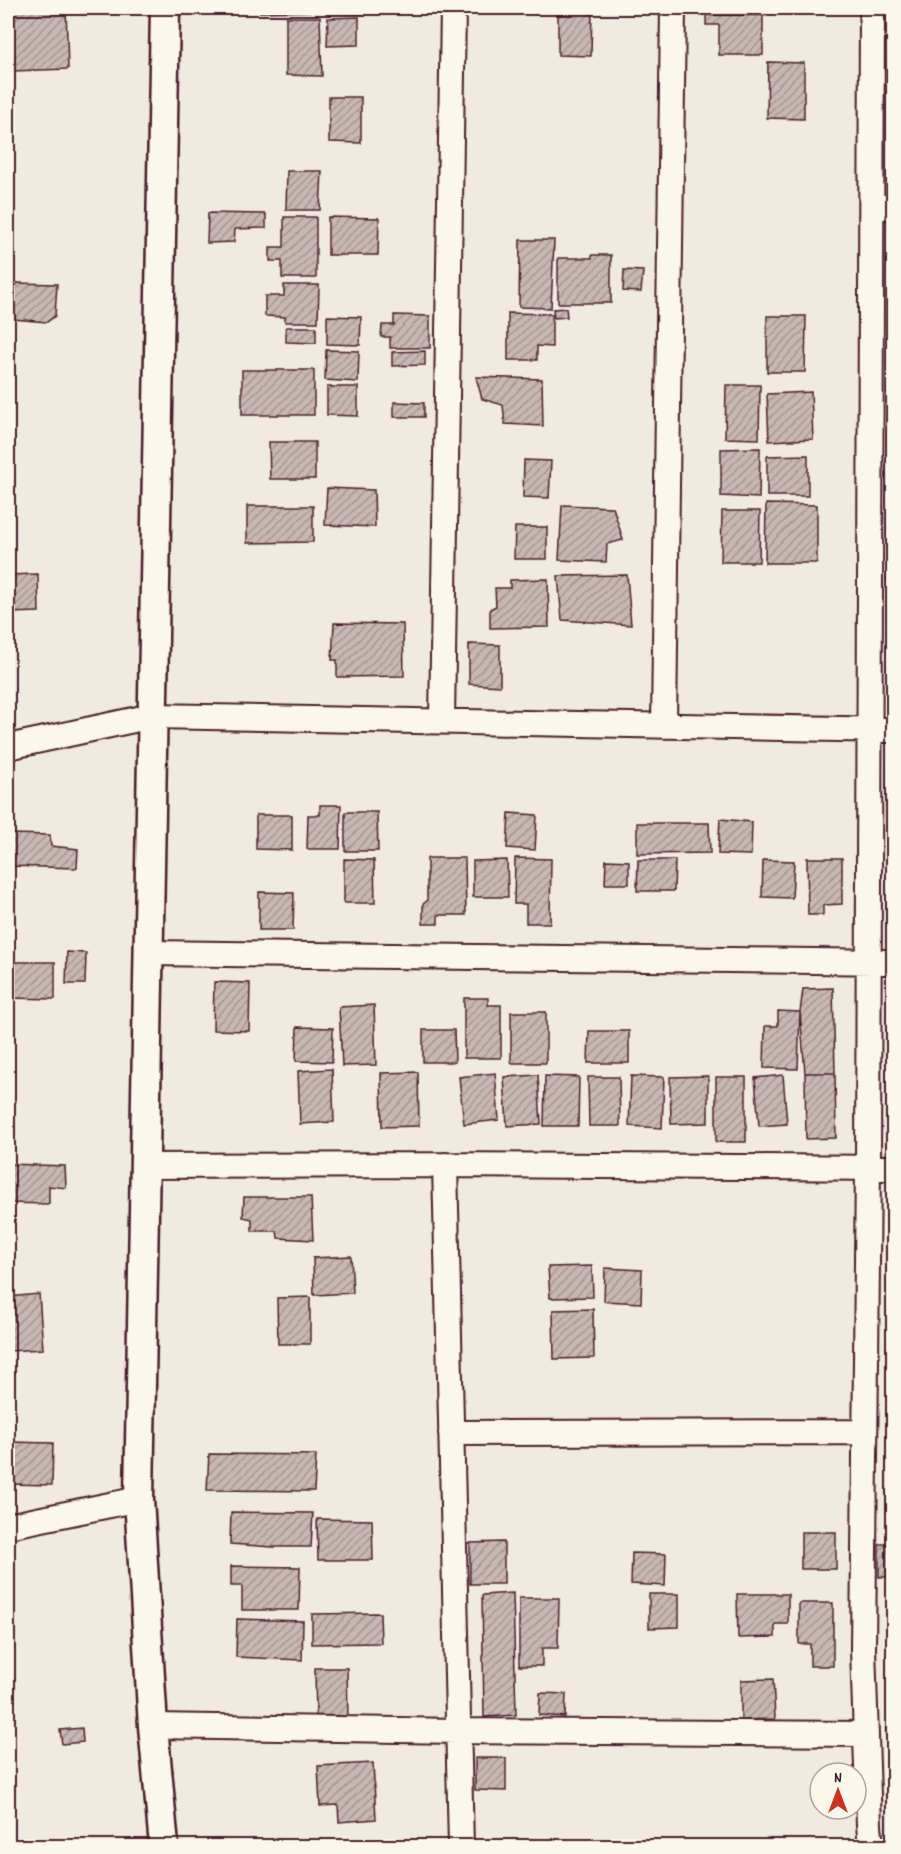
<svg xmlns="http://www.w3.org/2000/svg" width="901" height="1854" font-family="Dekko,sans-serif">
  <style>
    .building { fill: url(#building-hatch); stroke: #4a1f2b; stroke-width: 1.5 }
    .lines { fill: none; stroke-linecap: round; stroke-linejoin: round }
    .minor-casing { stroke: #4a1f2b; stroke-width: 28 }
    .tertiary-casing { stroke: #4a1f2b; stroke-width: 33 }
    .minor { stroke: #fbf7ec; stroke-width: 24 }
    .tertiary { stroke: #fbf7ec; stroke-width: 28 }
  </style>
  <defs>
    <pattern id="building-hatch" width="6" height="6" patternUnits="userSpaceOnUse" patternTransform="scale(1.5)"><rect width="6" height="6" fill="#c8b8b3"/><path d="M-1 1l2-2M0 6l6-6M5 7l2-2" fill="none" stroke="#a49592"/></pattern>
  </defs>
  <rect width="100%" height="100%" fill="#f0eae0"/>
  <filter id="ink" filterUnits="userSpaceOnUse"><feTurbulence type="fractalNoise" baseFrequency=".0167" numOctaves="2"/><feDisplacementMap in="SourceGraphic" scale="12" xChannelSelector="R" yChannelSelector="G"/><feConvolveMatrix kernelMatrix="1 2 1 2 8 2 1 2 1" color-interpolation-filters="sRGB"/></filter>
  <g filter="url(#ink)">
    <path class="building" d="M15,8H66L68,69L12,71Z
      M260,8H322V11L260,12Z
      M326,8H363V14L326,13Z
      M558,8H592L591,56L558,55Z
      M706,15H763V55H719V25H706Z
      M286,17H320L322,76L286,75Z
      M359,17V45L327,46L328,18Z
      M768,62L804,63V119L767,118Z
      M329,97H361V143L329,142Z
      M287,171H322L320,210H286Z
      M208,213L266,214V228L235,229L234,242L207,243Z
      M284,217H316V278H282V261H270V247H284Z
      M328,217L379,218L378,255H328Z
      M520,240H554L551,308L519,307Z
      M890,245H894V278H890Z
      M592,255H611V303H558V258H592Z
      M624,270L643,271L641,292L623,291Z
      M15,283L57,284L55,316L47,322L13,319Z
      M284,285H319L318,322H285V317L265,316V296H284Z
      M566,308L567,317L554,318L553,309Z
      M508,313L552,314V347L537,346V360H508Z
      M394,315L430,316V348H390V337H381L382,325H394Z
      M327,316L361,317L360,345L327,344Z
      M767,316H806L805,372H767Z
      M286,327H316V343L286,342Z
      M326,350L359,351L358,382L325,380Z
      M425,351V365L392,366V352Z
      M242,370H314V415H242Z
      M476,377L542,379L543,426L505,424L503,405L482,399Z
      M726,385H760L759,439L725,438Z
      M327,387H358V416L327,415Z
      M811,392L813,439L769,441L767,394Z
      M394,402L424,403V417H394Z
      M269,442H315V479H270Z
      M760,448L759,498L721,496V449Z
      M808,455V496H767V456Z
      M524,460L551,461L549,498L523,497Z
      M327,488L374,490L375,527L325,525Z
      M766,504L817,505V563H765Z
      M562,505L613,507L623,540L607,544L606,562L559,560Z
      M247,506H313V542L247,543Z
      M722,511H760L759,562H721Z
      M515,527H547V559H514Z
      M889,547L894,548V580H887Z
      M38,574L39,612L8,613V575Z
      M627,575L631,625L562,620L558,576Z
      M548,579L549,627L490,628V609L496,606L495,588H510V580Z
      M334,623L403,624L404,676L337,677V660H332Z
      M469,644L500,645V686L469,684Z
      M320,805H341L340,849H307L308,815H320Z
      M345,812H377L378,851H345Z
      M509,813L537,815L535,850L507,848Z
      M256,815H292V850L256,849Z
      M720,819L752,822L751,855L718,854Z
      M637,823H709L710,853L637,854Z
      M11,834L50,835L51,846L78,849L77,868L8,866Z
      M427,858H465L466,915H438V924H423V904L427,901Z
      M515,858L551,859L550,923H526V904H514Z
      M807,858H842V904L823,905V915H808Z
      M344,859L374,860L375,903H344Z
      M507,860L508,897H473V861Z
      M606,860L629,861V884H605Z
      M638,860H675L674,891H637Z
      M763,860L794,861L792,898L762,897Z
      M259,892L294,893L293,930H259Z
      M67,952L86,953L85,984H66Z
      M8,962H55V999L8,998Z
      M214,982L250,983L249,1031L213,1030Z
      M833,988L835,1073H805L800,1012L803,989Z
      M464,998H488V1005H501V1058H464Z
      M374,1005L376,1065L342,1066L339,1007Z
      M778,1011L800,1012L798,1069L764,1068L765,1026H778Z
      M511,1012H546V1063H511Z
      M297,1027L333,1028L332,1062L296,1061Z
      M423,1030H454L455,1062H423Z
      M589,1031H629V1063H588Z
      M332,1069L334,1122L300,1124L298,1071Z
      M418,1072L419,1126L382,1127L381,1073Z
      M495,1073L499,1120L464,1124L459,1077Z
      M805,1073H835L836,1138L806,1139Z
      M538,1075L541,1124L507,1126L504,1077Z
      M783,1075L787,1124L759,1126L755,1078Z
      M545,1076L579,1077L578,1126H544Z
      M631,1076L664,1077L662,1128L629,1126Z
      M708,1076V1123L671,1124L670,1077Z
      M588,1077H619L620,1126H589Z
      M716,1077H746V1142H716Z
      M8,1164L65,1166L66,1188L49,1186V1204L8,1203Z
      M244,1197H311L313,1240L278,1238L277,1231H252V1219L243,1217Z
      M351,1256L353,1293L314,1295L313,1258Z
      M592,1266L593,1297L550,1298L548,1267Z
      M605,1268L642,1270L641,1303L604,1301Z
      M39,1294L43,1349L8,1351V1297Z
      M310,1297V1344H278L277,1298Z
      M593,1309L594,1358L554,1359L553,1310Z
      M8,1442L53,1443L52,1485L8,1484Z
      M209,1454L316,1455L314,1491L207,1490Z
      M231,1512L313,1513L311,1547H273L230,1544Z
      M317,1519L372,1520L373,1560H318Z
      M801,1532H836V1569H801Z
      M504,1542V1584H470V1543Z
      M879,1544H894V1577H879Z
      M632,1553L666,1554L665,1586L631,1584Z
      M231,1566L300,1567L299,1610H242V1586H231Z
      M513,1593L516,1715L484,1717L482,1595Z
      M649,1594H679V1627L649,1628Z
      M737,1594H788V1624H775V1637L738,1638Z
      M519,1598H559L558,1648H542V1666H519Z
      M799,1603H833V1666H810V1644H799Z
      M380,1613L381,1643L312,1644V1614Z
      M237,1619L303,1621L302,1660L236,1657Z
      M315,1668H347L348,1719L316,1720Z
      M773,1679L775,1719L741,1720V1680Z
      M540,1693L566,1694L565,1717L539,1715Z
      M82,1728L83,1742L62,1744L60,1730Z
      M886,1728H894V1739L887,1740Z
      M475,1758H506V1791L475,1790Z
      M373,1763L376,1819L339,1822L338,1805L320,1806L318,1766Z"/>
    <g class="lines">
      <defs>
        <path id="minor" d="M872,207H894
          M442,721L453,8
          M664,726L673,8
          M8,747L152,716L894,730
          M148,953L894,962
          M445,1165L461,1846
          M144,1166L445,1165L894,1168
          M451,1433L864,1432
          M8,1526L139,1499
          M153,1726L458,1731L866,1734
          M871,1846L869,1825L863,1649L868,1167L872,8"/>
        <path id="tertiary" d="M164,1846L153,1726L139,1499L165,8"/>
      </defs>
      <use href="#minor" class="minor-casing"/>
      <use href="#tertiary" class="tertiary-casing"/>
      <use href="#minor" class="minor"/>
      <use href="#tertiary" class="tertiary"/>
    </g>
  </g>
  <rect width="901" height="1854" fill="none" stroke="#fbf7ec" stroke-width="30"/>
  <rect x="15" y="15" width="871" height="1824" fill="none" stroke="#4a1f2b" stroke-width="2" filter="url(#ink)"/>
  <g transform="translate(838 1791)"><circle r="28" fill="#fbf7ec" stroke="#b4a19f" stroke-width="1.5"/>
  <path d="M0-4.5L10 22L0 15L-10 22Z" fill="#c8321e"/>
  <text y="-9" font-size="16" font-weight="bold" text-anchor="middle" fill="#4a1f2b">N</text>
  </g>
</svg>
